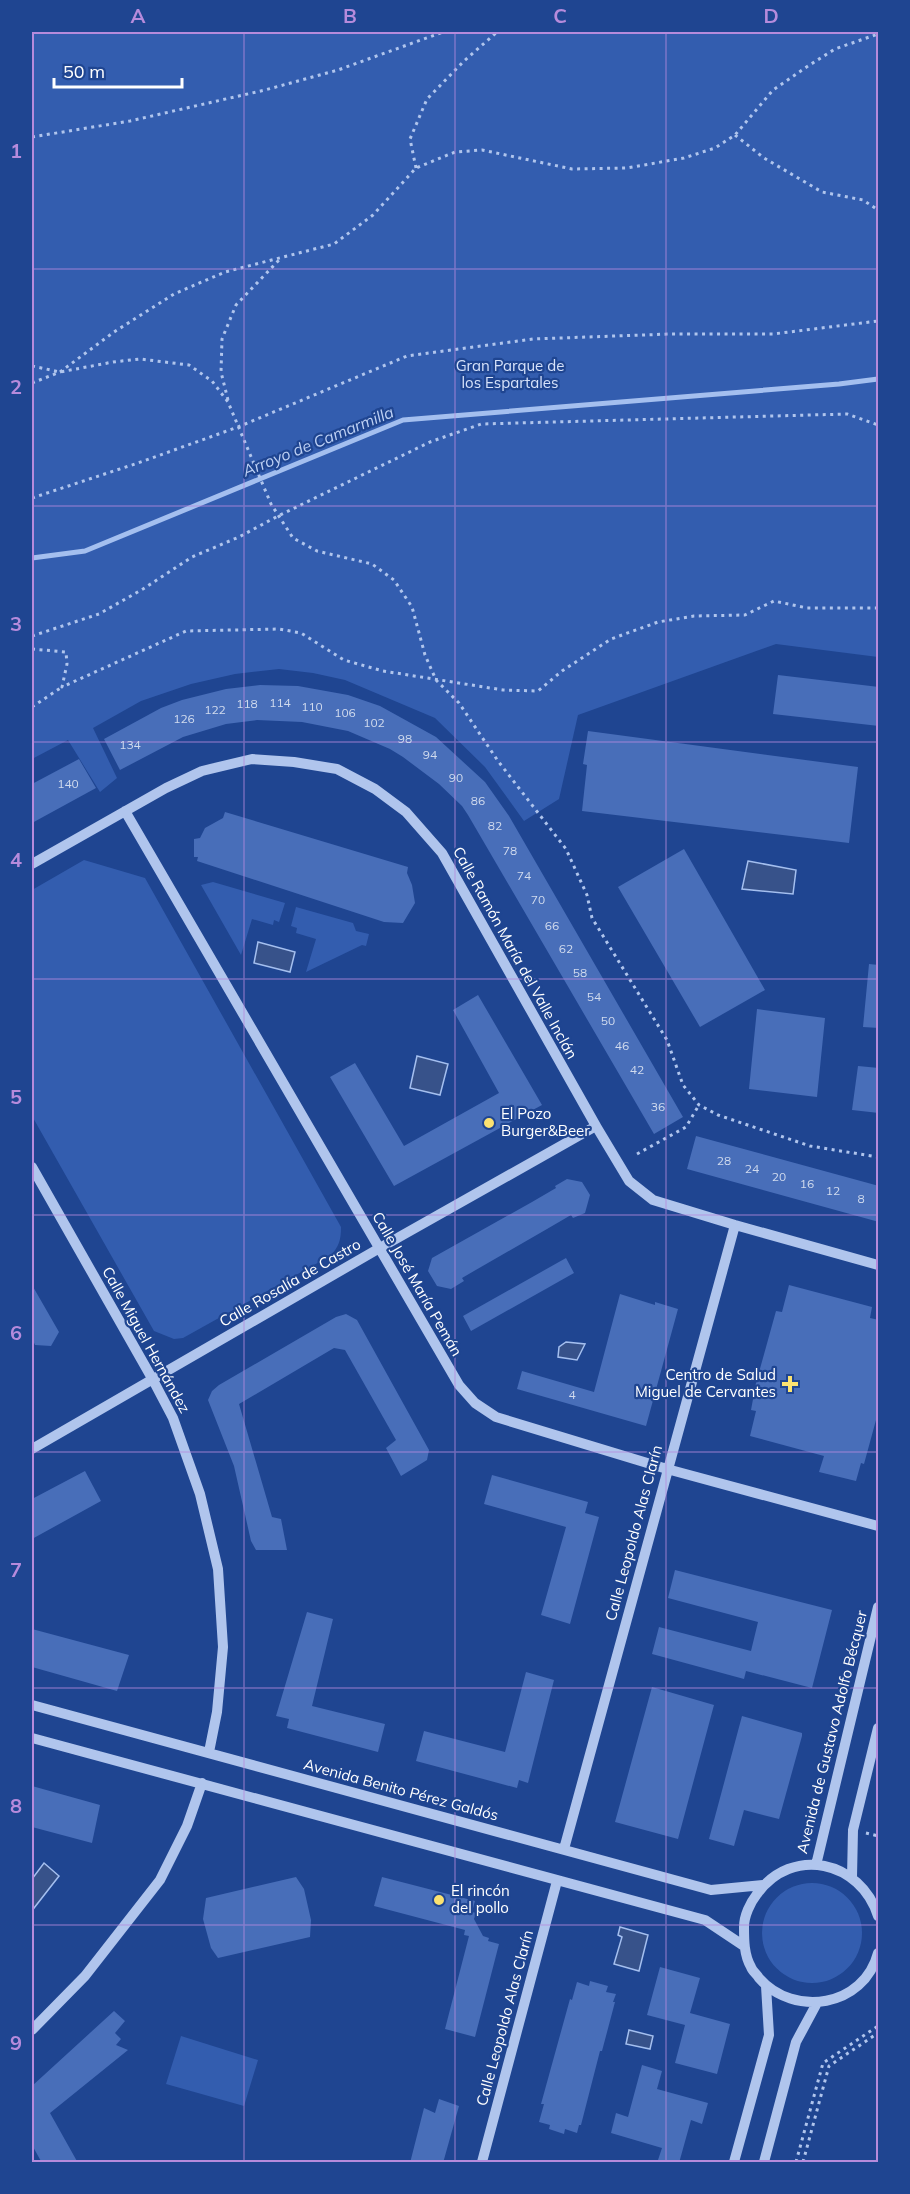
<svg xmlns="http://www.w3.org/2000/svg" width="910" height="2194" font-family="Mulish,sans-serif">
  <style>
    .green { fill: #335daf }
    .water { fill: #37528a; stroke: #a4bfef; stroke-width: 1.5 }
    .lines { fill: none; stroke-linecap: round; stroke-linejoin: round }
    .stream { stroke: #a4bfef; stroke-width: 5 }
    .building { fill: #486eb9 }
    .path { stroke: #b0c5ed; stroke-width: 3; stroke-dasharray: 3 4.5; stroke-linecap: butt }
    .minor { stroke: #b0c5ed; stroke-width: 10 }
    .grid { fill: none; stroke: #b68bdc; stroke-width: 1.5; stroke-opacity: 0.55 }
    .poi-dot { fill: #fbe271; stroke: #1f4591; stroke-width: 2 }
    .labels { text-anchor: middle; stroke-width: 4.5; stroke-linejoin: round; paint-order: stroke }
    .number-label { font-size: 12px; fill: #d1dbee }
    .park-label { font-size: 15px; fill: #d6e2fa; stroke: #1f4591 }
    .street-label { font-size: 15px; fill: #fff; stroke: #1f4591 }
    .poi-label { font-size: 15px; fill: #fff; stroke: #1f4591; text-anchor: start }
    .water-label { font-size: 16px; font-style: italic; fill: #bdd0f4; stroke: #1f4591 }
    .neatline { fill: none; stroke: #b68bdc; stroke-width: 2 }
    .grid-label { font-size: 20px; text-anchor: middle; font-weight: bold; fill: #b68bdc }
  </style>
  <rect width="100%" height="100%" fill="#1f4591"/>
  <path class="green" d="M32,32H878V657L776,644L578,715L559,799L524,821L485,767L435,718L345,680L313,673L279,669L235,674L191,684L141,701L93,728L117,778L100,792L68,740L32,759Z
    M84,860L145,878L341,1227C341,1240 339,1247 330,1256L183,1338L174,1339L154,1331L32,1116V890Z
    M213,882L285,903L279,922L274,920L273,925L252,919L241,955L201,885Z
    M296,907L353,923L356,931L369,934L366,946L362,945L306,972L316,939L296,933L297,928L291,926Z
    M762 1933a50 50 0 1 1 100 0a50 50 0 1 1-100 0Z
    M181,2036L258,2060L244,2106L166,2084Z"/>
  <path class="water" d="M748,861L796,870L793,894L742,889Z
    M258,942L295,952L290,972L254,963Z
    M417,1056L448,1064L440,1095L410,1088Z
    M566,1342L585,1344L577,1360L558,1357L559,1347Z
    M44,1863L59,1876L34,1908L32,1906V1879Z
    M620,1927L648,1935L639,1971L614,1964L622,1937L618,1935Z
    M629,2030L653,2036L650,2049L626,2044Z"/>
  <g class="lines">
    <path class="stream" d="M32,558L85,551L403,420L839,384L878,379"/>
  </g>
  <path class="building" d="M778,675L879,687V726L773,714Z
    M260,685L298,686L348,695L380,706L436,737L485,782L509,816L683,1117L654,1134L468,815L462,806L439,784L403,757L390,749L348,731L302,722L257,720L226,724L183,737L120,770L104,739L161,708L182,700L226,689Z
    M588,731L858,767L849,843L582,811L587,765L583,764Z
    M79,759L96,788L32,823V784Z
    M225,812L408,867L407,873L412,885L415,903L403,923L384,922L197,861L198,857H194V839L200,838L205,828L223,818Z
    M684,849L765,990L700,1027L618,887Z
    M869,964L879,965V1028L863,1027Z
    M478,995L542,1105L394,1186L330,1077L355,1063L404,1146L499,1093L453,1010Z
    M757,1009L825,1018L817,1097L749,1089Z
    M858,1066L879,1068V1113L852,1110Z
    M696,1136L879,1186V1222L687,1169Z
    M567,1179L582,1182L590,1195L585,1213L573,1218L571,1215L547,1229L474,1271L462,1278L464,1281L451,1289L437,1286L428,1271L432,1258L532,1202L556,1188L555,1186Z
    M566,1258L574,1273L471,1331L463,1316Z
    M32,1285L59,1332L51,1346L35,1345L32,1338Z
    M789,1285L872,1307L870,1318L879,1320V1409L864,1464L861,1463L856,1481L819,1472L824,1456L750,1436L756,1411L751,1410L756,1383L776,1311L782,1312Z
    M620,1294L655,1305V1302L678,1309L646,1426L517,1389L522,1371L594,1392Z
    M346,1314L357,1320L429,1450L427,1460L401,1476L386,1448L396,1440L345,1350L334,1348L239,1404L272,1517L281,1519L287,1550H256L251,1541L234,1466L208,1400L212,1391L219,1385L336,1317Z
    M85,1471L101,1501L32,1539V1499Z
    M492,1475L588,1502L585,1513L599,1517L570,1624L541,1615L566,1527L484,1504Z
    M675,1570L832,1610L812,1688L746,1671L744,1679L652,1654L659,1627L751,1651L758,1622L668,1598Z
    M307,1612L333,1619L312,1706L385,1724L378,1752L287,1728L289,1719L276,1716Z
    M32,1629L129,1655L117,1691L32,1667Z
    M526,1672L554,1680L528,1783L519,1780L517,1788L416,1761L424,1731L505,1752Z
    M652,1687L714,1705L678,1839L615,1822Z
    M742,1716L802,1733V1736L779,1819L744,1810L734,1846L709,1839Z
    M32,1786L100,1805L92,1843L32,1827Z
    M296,1877L304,1889L311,1920L310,1937L218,1958L211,1948L203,1919L206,1898Z
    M382,1877L475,1901L472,1912L476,1913L474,1919L483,1936L489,1938L488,1941L499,1944L475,2037L445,2029L469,1936L464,1935L465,1930L374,1906Z
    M660,1967L700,1978L690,2013L730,2024L717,2074L675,2063L685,2025L647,2015Z
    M590,1981L608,1986L606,1992L616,1994L613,2002H615L602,2051H600L581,2125H579L577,2133L565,2129L564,2134L549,2129L550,2125L539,2122L544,2104H541L570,1999L572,2000L577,1982L589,1986Z
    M114,2011L125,2021L115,2033L121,2039L116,2045L128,2050L50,2113L78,2163H42L32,2145V2086Z
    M642,2065L662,2071L657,2089L708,2103L702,2124L691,2120L679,2163H657L662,2148L611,2133L616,2113L628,2117Z
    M439,2099L459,2106L443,2163H410L424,2108L435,2113Z"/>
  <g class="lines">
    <path class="path" d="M735,135L764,158L822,192L863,200L878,210
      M32,137L130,121L265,90L338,70L443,32
      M416,168L410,139L427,99L464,61L497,32
      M32,366L60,372L113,362L140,359L189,365L212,381L228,402L271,504L293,538L317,551L372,564L394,580L412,607L425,655L436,680L459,703L498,761L566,849L587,895L592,918L667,1040L683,1085L699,1105L718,1115L810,1146L878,1157
      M32,383L60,372L114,332L174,294L225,272L334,244L373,215L416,168L455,152L482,150L572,169L627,168L684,158L715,148L735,135L773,90L808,66L835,49L878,34
      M228,400L221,372L222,339L236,305L279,260
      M32,498L138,463L238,427L407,356L533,339L670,334H773L878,321
      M32,636L99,614L143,589L192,557L239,537L278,516L430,442L481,424L847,414L878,425
      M32,649L66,652L67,664L62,687L186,631L279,629L301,633L344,660L383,671L503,690L538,691L562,671L611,639L658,622L694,616L745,615L774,601L807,608H878
      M32,707L62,687
      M637,1154L686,1127L699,1105
      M866,1833L878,1836
      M796,2162L823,2063L878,2026
      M803,2162L829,2066L878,2033"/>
    <path class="minor" d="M125,811L459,1385L475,1403L496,1417L667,1469L878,1526
      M32,864L166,788L202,771L252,759L294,762L337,769L375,789L406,812L442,853L596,1126L629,1181L653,1200L735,1225L878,1265
      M32,1167L153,1380L173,1418L200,1494L218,1569L223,1647L217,1712L209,1752
      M32,1449L378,1249L596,1126
      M32,1705L711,1890L763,1885
      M32,1738L705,1920L744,1946
      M564,1849L735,1225
      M816,1865L878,1607
      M852,1877L853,1830L878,1728
      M878,1916C861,1861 792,1845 757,1894C750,1903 744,1916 744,1927C744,1940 744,1955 751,1967C752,1971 757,1974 759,1978C794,2018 864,2007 878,1953
      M32,2030L85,1976L160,1880L187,1826L202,1783
      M482,2162L557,1881
      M734,2162L769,2035L766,1986
      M764,2162L796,2042L817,2003"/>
  </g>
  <path class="grid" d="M244,32V2162M455,32V2162M666,32V2162M32,269H878M32,506H878M32,742H878M32,979H878M32,1215H878M32,1452H878M32,1688H878M32,1925H878"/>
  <g class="poi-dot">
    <circle cx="489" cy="1123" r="6"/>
    <path d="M787 1375h6v6h6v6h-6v6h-6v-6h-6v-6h6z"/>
    <circle cx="439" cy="1900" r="6"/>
  </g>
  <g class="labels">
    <g class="number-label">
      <text x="280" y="707">114</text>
      <text x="247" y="708">118</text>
      <text x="312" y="711">110</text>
      <text x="215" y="714">122</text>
      <text x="345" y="717">106</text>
      <text x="184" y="723">126</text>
      <text x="374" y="727">102</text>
      <text x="405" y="743">98</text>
      <text x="130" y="749">134</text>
      <text x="430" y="759">94</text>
      <text x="456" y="782">90</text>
      <text x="68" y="788">140</text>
      <text x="478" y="805">86</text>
      <text x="495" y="830">82</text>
      <text x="510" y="855">78</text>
      <text x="524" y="880">74</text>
      <text x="538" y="904">70</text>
      <text x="552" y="930">66</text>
      <text x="566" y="953">62</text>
      <text x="580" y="977">58</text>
      <text x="594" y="1001">54</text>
      <text x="608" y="1025">50</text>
      <text x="622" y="1050">46</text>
      <text x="637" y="1074">42</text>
      <text x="658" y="1111">36</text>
      <text x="724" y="1165">28</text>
      <text x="752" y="1173">24</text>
      <text x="779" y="1181">20</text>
      <text x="807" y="1188">16</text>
      <text x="833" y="1195">12</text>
      <text x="861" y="1203">8</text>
      <text x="572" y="1399">4</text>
    </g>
    <g class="park-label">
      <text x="510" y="371">Gran Parque de<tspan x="510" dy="17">los Espartales</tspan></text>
    </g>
    <g class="street-label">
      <text transform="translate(515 953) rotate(61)" y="5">Calle Ramón María del Valle Inclán</text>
      <text transform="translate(290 1283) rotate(-30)" y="5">Calle Rosalía de Castro</text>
      <text transform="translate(417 1284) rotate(60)" y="5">Calle José María Pemán</text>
      <text transform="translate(146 1340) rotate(61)" y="5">Calle Miguel Hernández</text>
      <text transform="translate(634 1533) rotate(-75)" y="5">Calle Leopoldo Alas Clarín</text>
      <text transform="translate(832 1732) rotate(-76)" y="5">Avenida de Gustavo Adolfo Bécquer</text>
      <text transform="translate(401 1790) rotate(15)" y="5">Avenida Benito Pérez Galdós</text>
      <text transform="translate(505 2018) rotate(-75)" y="5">Calle Leopoldo Alas Clarín</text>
    </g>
    <g class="poi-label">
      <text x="501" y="1119">El Pozo<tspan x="501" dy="17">Burger&amp;Beer</tspan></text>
      <text x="776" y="1380" text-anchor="end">Centro de Salud<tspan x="776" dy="17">Miguel de Cervantes</tspan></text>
      <text x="451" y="1896">El rincón<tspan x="451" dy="17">del pollo</tspan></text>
    </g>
    <g class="water-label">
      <text transform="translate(318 441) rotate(-22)" y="6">Arroyo de Camarmilla</text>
    </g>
  </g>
  <rect width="910" height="2194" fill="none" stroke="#1f4591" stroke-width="66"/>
  <path d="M54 78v9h128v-9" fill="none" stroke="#ffffff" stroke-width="3"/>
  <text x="63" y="78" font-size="18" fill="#ffffff" stroke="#1f4591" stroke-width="4.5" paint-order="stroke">50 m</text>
  <rect x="33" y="33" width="844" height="2128" class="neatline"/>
  <g class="grid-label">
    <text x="138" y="23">A</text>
    <text x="350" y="23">B</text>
    <text x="560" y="23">C</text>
    <text x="771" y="23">D</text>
    <text x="16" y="158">1</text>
    <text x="16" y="394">2</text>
    <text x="16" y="631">3</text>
    <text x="16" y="867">4</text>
    <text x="16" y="1104">5</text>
    <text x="16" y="1340">6</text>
    <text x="16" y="1577">7</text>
    <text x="16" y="1813">8</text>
    <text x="16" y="2050">9</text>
  </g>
</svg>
